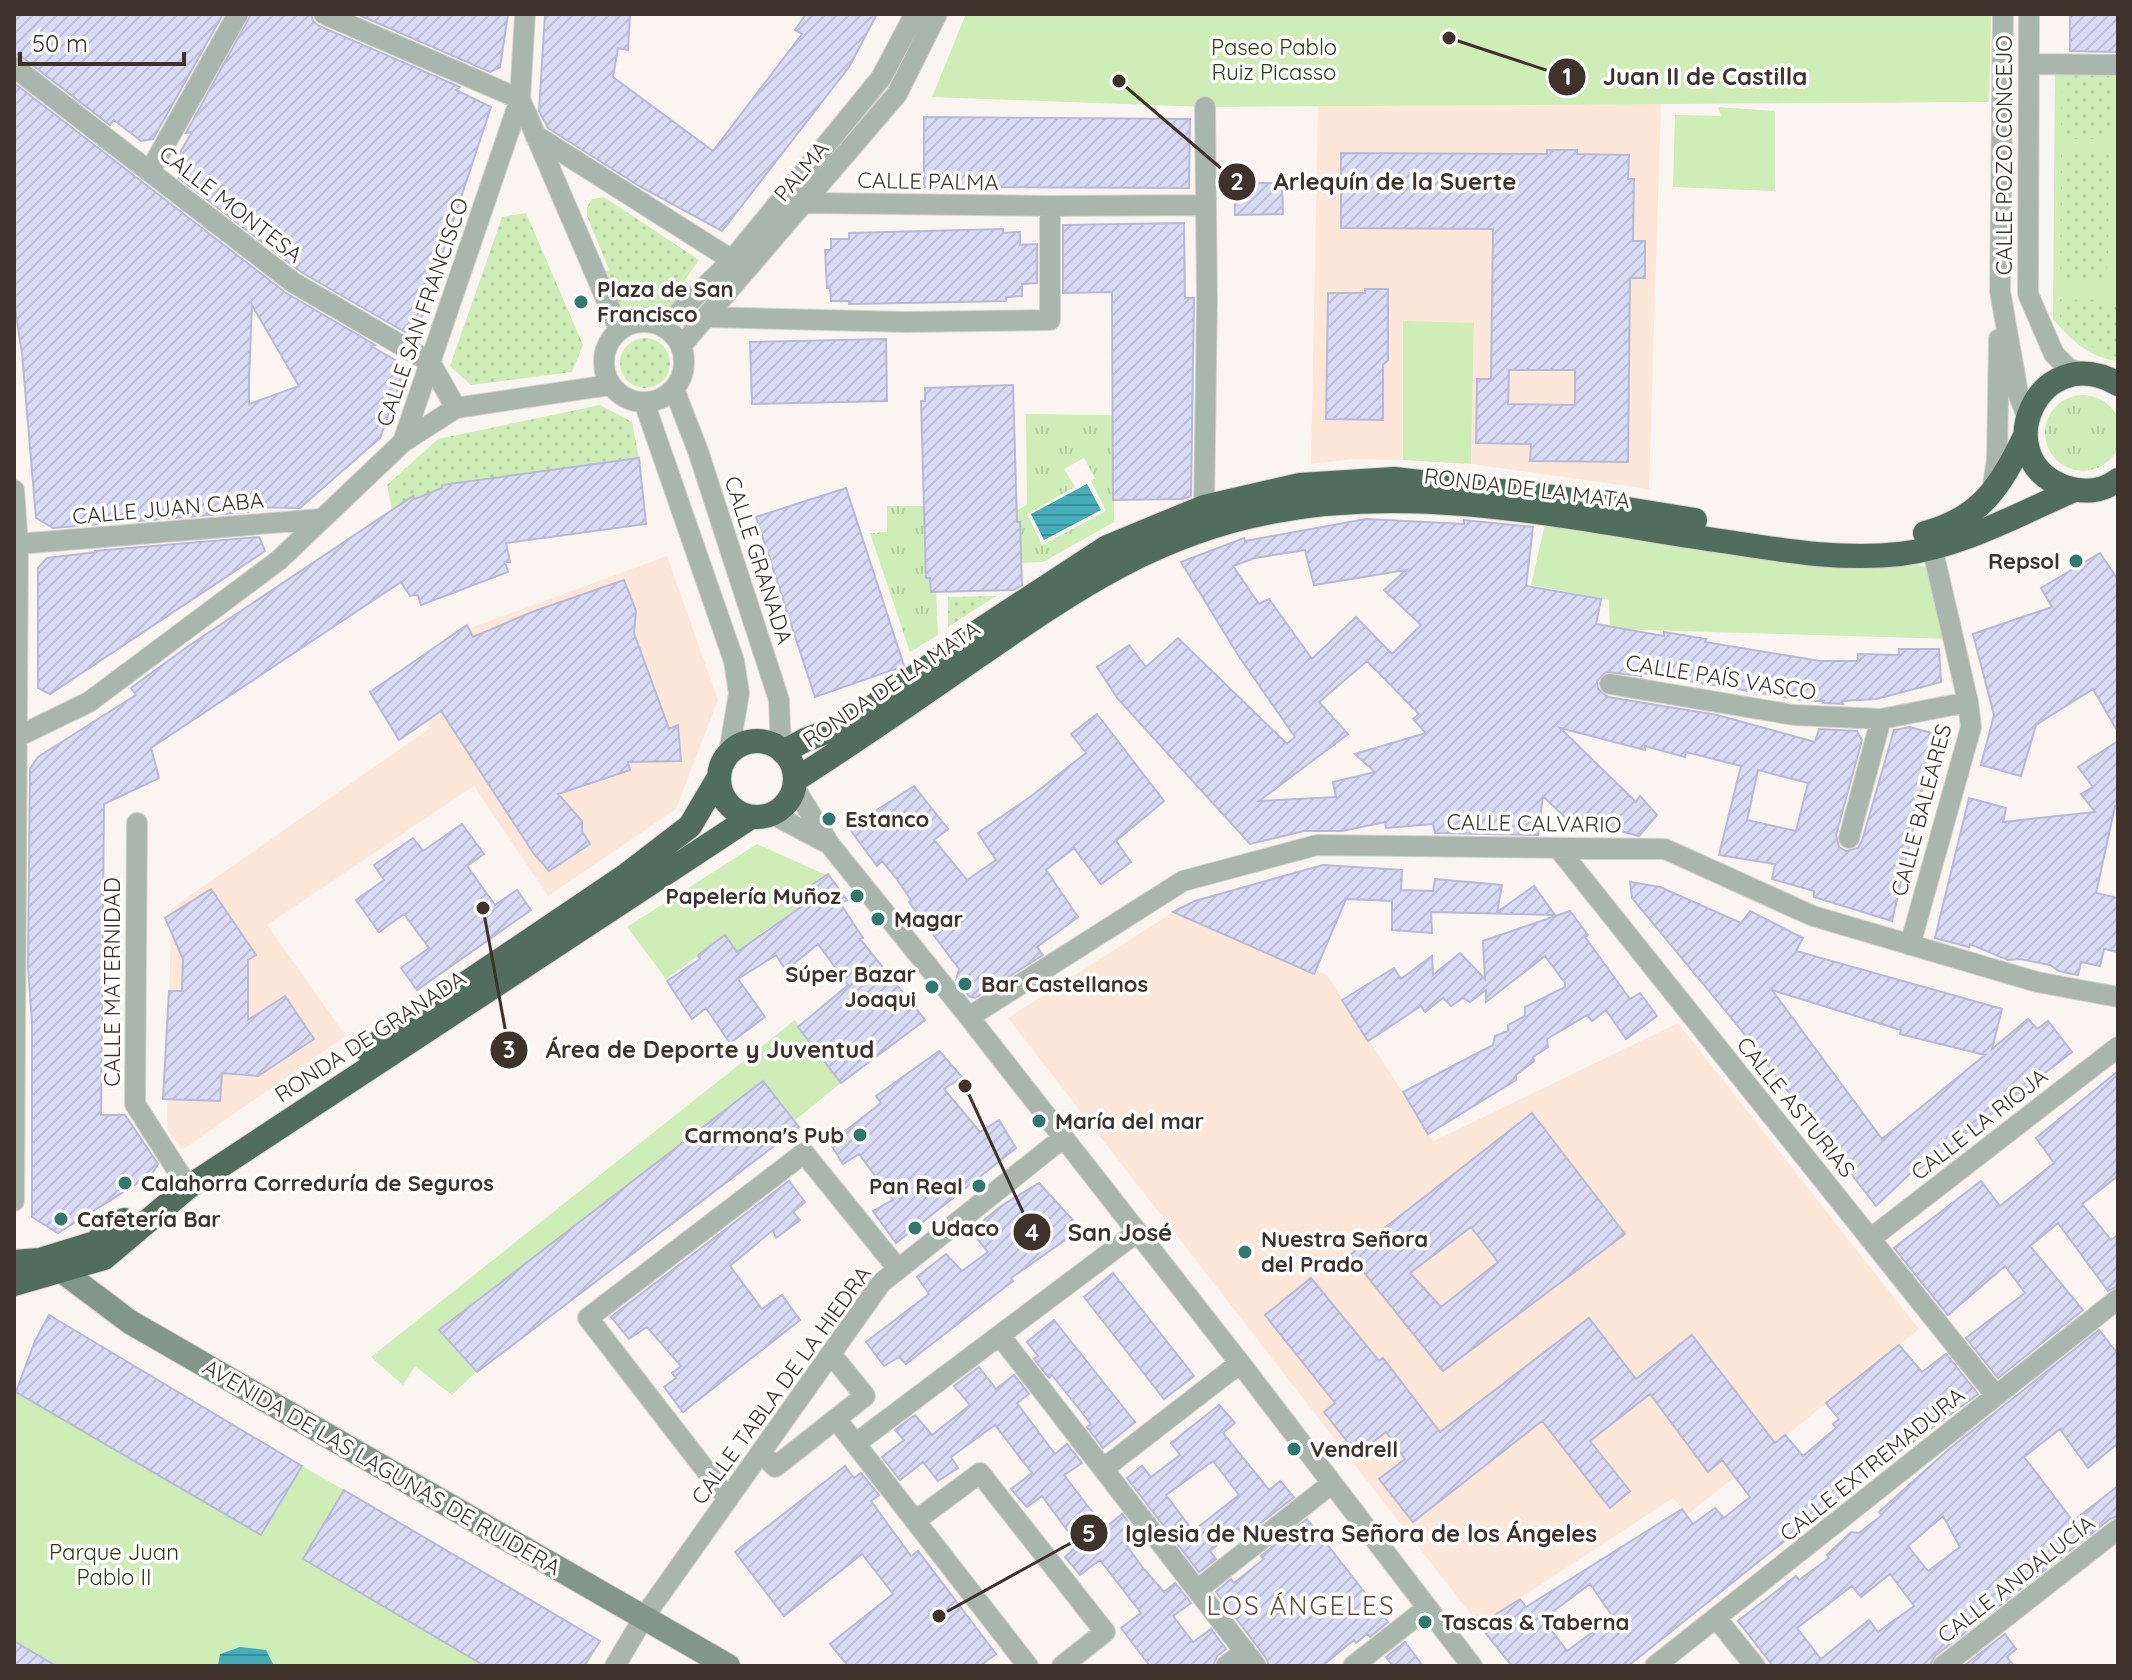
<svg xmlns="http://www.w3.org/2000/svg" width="2132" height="1680" font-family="Quicksand,sans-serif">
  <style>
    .built { fill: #fde7d9 }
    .grass { fill: url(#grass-tufts); fill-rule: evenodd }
    .park { fill: #ceedb7 }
    .garden { fill: url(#garden-dots) }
    .water { fill: url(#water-rules) }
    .building { fill: url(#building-hatch); stroke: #b8b9d6; stroke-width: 2; fill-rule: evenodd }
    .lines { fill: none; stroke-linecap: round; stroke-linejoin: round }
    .street-casing { stroke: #d9d2cd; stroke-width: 22 }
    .secondary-casing { stroke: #d9d2cd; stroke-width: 26 }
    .highway-casing { stroke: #d9d2cd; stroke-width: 26 }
    .street { stroke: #a9b6ae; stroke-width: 20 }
    .secondary { stroke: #83968b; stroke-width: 24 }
    .highway { stroke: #516d5d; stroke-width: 24 }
    .poi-dot { fill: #317870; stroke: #fff; stroke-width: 3 }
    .labels { text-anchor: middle; stroke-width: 7; stroke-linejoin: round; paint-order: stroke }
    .park-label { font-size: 22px; fill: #253d0f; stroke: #fff }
    .street-label { font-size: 22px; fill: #3e322b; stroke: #fff }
    .poi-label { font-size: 22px; font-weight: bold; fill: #3e322b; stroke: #fff; text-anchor: start }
    .quarter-label { font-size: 26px; letter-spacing: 2px; fill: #654d3d; stroke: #fff }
    .leader { fill: none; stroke: #3e322b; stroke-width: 3 }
    .callout-dot { fill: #3e322b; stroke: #fff; stroke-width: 3 }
    .mark-label { font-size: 24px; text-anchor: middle; font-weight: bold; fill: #fff }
    .callout-label { font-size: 24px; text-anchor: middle; font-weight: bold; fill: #3e322b; stroke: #fff; stroke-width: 7; stroke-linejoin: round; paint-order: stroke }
  </style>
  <defs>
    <pattern id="grass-tufts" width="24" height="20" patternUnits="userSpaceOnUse" patternTransform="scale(2)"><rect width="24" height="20" fill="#ceedb7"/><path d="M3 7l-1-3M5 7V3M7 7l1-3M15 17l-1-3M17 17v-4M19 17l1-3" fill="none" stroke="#b2cc9e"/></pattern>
    <pattern id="garden-dots" width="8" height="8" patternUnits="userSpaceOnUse" patternTransform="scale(2)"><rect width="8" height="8" fill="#ceedb7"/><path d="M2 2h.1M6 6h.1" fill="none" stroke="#b2cc9e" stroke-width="1.8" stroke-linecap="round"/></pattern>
    <pattern id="water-rules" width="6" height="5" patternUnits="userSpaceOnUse" patternTransform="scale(2)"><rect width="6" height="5" fill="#45acb9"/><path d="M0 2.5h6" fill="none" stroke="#3b8d97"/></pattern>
    <pattern id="building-hatch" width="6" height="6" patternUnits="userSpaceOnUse" patternTransform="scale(2)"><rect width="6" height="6" fill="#dadbf7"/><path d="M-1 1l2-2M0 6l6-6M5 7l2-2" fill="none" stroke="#bcbcd4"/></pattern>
  </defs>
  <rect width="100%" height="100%" fill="#fbf5f1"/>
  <path class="built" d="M1661,104L1649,489L1471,464L1474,323L1403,322V460L1354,459L1311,464L1318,106Z
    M667,556L718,700L676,809L548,896L474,786L267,925L346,1036L182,1150L167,1130L171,909L430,728L409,670L462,631Z
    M1181,907L1327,975L1434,1141L1678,1023L1919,1329L1687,1515L1673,1498L1479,1625L1008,1018Z"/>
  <path class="grass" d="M2045 433a38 38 0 1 1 76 0a38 38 0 1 1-76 0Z
    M1026,414L1113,415L1114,522L1043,562L1021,563V550H1018L1020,522H1017V511L1027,504ZM1084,458L1095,478L1091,481L1106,511L1042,545L1027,514L1075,487L1064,469Z
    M887,506H924L926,578H930L931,592H936L938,635L910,652L870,533L887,532Z"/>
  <path class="park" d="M966,14H1991L1989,102L1205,107L932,97Z
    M2055,65L2118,72V361C2090,358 2070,339 2053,319Z
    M1718,107L1775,111V191L1673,187L1675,115L1721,116Z
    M1403,321L1474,323L1471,464L1403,460Z
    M1547,515L1938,568L1954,639L1610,629L1609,600L1531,585Z
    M757,844L826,875L794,897L808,918L788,916L758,935L765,943L742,959L725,936L666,979L627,927Z
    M795,1020L841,1083L794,1121L763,1081L440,1330L477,1371L452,1395L415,1366L403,1385L371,1357Z
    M16,1392L260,1535L302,1466L344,1490L303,1560L485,1666H56L14,1641Z"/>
  <path class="garden" d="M2065,72H2107L2110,77V128L2100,139H2066L2061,136L2062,75Z
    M2065,152H2105L2109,155L2108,265L2102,279L2096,281L2060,280L2061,155Z
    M604,197L699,260L685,280L689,286L668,310L621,306L605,272L609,270L587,216V207L592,199Z
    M526,213L583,345L572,372L471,385L450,366L502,217Z
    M2060,299L2098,300L2111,307H2118V357C2095,352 2075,337 2060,319Z
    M620 363a25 25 0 1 1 50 0a25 25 0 1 1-50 0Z
    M600,405L632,422L639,458L442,485V488L392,510L387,485L438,439Z
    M996,596L948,627V597Z"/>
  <path class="water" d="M1087,484L1101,510L1044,540L1031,514Z
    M240,1647L266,1650L274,1666H218L220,1654Z"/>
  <path class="building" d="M14,14H223L153,139L141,141L114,120L110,125L22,57L14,54Z
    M251,14H311L313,21L319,26L460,87L456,90L491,107L418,327L405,332L301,272L179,178L175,161L192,132L186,133Z
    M357,14H508L500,67L490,72Z
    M545,14H630L628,50L618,48L613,77L713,151L802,34L795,30L806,14H877L849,67L722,231L639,186L548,128L539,111Z
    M2070,14H2118V52L2070,51Z
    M14,83L286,293L375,345L371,346L400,363L404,371L380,438L300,508L245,507L248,512L53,528L36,518L22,353L14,303ZM252,305L299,386L249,404V379Z
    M924,117L1190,119L1189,188L924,187Z
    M1547,150H1577V154L1629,155L1628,179H1634L1633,241H1645V278H1630L1628,462L1530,461L1531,444L1476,443L1477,379H1491L1493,229L1341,228V153L1547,154ZM1509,370H1575V405L1508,404Z
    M1234,183H1282L1283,214L1235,215Z
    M1184,223L1185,298H1194L1191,496L1183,499L1113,500L1112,292L1063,293V225Z
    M1003,229V233L1020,232V245L1037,244V283L1022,284V296L1006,297V301L958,302L849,304V301H831L830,288H827L825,250H831V239H849V233Z
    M1365,289H1388V360L1383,365V420L1326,419L1328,293H1365Z
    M886,339L887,401L752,404L750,342Z
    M1013,385L1017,522H1020L1022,585L1013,590L931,592L930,578H926L921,401H925V388Z
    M639,458L646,524L506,543L510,562H505L508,572L421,605L418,595L410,596L401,582L151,748L159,778L104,804L101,1115H125L158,1164L152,1174L58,1233L32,1217V1023L28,966L30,769L38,757L136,695L131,688L187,647L413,496L415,499L442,488V485Z
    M846,488L904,666L815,697L756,517Z
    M1366,519L1464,524V520L1533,527L1526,586L1601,599L1596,624L1664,636V632L1706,639L1705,642L1820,661H1858V654L1899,655V649H1939L1941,682L1876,699L1842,701L1843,704L1823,703L1824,701H1808L1642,673L1641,676L1606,672L1597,681L1598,689L1608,697L1717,715L1815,742L1819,729L1857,731L1862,740L1836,835L1839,847L1846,851L1858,848L1862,841L1894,730L1910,727L1939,735L1928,778L1925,777L1892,921L1814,897V891L1772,879L1775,864L1719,855L1741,766L1686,752L1685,757L1645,746V750L1560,728L1636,802L1640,796L1657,815L1639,836L1617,830L1574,826L1543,796L1538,835L1435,833L1433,824L1386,828L1385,822L1342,831H1304L1250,844L1118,699L1097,667L1129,645L1146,667L1178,638L1287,744L1295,737L1238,655L1181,562L1244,538L1245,541ZM1305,550L1314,585L1406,570L1384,590L1421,625L1392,654L1356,617L1312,659L1269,599L1259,604L1233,566L1255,558ZM1367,661L1419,714L1413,719L1426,733L1355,754L1375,772L1333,782L1336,797L1259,801L1348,734L1319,702ZM1758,770L1808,783L1796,831L1747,820Z
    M259,537L265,551L50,694L38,688V568L47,558L97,552L94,551Z
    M2100,553L2118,580V732L2093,689L2036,725L2021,776L1981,765L1994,715L1973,634L2052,607L2041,588Z
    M624,580L636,611L634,633L669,729L678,725L681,761L628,762L630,770L558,794L582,821V831L590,844L549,871L534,854L441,711L399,740L370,692L467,625L473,637L532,612Z
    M1097,714L1164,801L1116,841L1131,862L1101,884L1074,848L1046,870L1078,917L1037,947L1043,955L975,998L970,997L956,980L959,969L909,902L911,900L896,878L882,861L877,866L849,828L914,786L948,829L934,840L967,880L996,860L978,833L1030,797L1086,753L1071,734Z
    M2118,741V806H2115L2096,893L2118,898V952L2104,949L2100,966L2081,962L2078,975L2059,971L2050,965L2020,959L2008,960L1970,944L1969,947L1935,938L1969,798L2006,808L2003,822L2095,812L2081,794L2093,787L2078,767Z
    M462,824L484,854L467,866L495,905L517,890L531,910L417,990L401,968L429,948L404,914L379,932L356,900L384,880L374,865L413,838L423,851Z
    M1323,865L1402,870L1401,890L1433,891L1435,879L1502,885L1497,912L1534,886L1555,915L1431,912L1432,933L1392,930V901L1346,899L1314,974L1173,912L1195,901Z
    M828,874L847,900L840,903L863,938L860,939L925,1020L841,1083L798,1027L848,985L818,944L786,970L776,955L738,979L765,1017L730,1043L706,1008L692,1019L667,981L700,959L698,955L725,935L737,952L801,907L794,897Z
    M1630,882L1660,887L1741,923L1750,911L1803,938L1796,951L2002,1009L1992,1049L2028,1019L2037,1029L2048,1021L2072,1052L1918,1170L1916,1168L1876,1206L1738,1026L1632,898ZM1772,990L1901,1030L1900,1034L1985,1055L1882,1139Z
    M211,889L256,955L248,960V1020L285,996L314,1039L258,1076L222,1073L220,1101L163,1099L169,991H182L183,959L165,918Z
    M1570,911L1588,935L1585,937L1630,999L1640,993L1657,1016L1626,1039L1606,1010L1592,1021L1587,1015L1547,1039L1548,1047L1533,1057L1534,1061L1516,1075V1080L1428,1134L1403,1092L1493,1045L1495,1036L1508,1031V1025L1525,1016V1007L1565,987V983L1545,956L1486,1002V990L1470,1002L1463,998L1451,1006L1443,998L1425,1012L1421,1006L1368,1041L1342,1000L1394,968L1401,979L1432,956L1433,975L1460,953L1485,979L1483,941Z
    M939,1051L962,1077L944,1089L980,1132L999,1120L1016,1148L896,1243L873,1211L893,1200L859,1154L843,1164L830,1143L881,1103L876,1096Z
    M2118,1071V1176L2082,1204L2111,1240L2118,1235V1286L2108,1291L2058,1223L2030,1246L2083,1310L1998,1378L1966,1338L2025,1293L2005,1266L1948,1315L1894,1248L1981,1181L2000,1206L2054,1163L2036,1138Z
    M763,1081L799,1127L477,1372L439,1330Z
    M1532,1113L1625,1234L1443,1371L1350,1255ZM1471,1227L1498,1262L1441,1307L1410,1273Z
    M789,1181L805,1202L793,1212L800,1220L776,1238L773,1230L730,1266L762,1309L782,1295L800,1320L683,1412L664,1387L676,1378L672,1373L681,1366L647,1327L629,1339L611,1317Z
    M1039,1183L1081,1229L1011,1278L1013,1281L906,1364L899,1357L884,1366L866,1342L929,1294L917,1277L946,1254L962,1271L988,1252L971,1231L1001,1206Z
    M1113,1273L1194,1376L1164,1399L1084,1297Z
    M1311,1278L1379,1361L1383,1358L1440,1432L1589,1318L1636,1379L1692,1335L1775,1443L1785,1435L1803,1456L1836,1428L1833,1424L1839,1419L1826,1403L1899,1345L1922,1372L1946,1354L1978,1394L1862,1479L1628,1666H1512L1479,1625L1520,1599L1526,1607L1682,1509L1693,1524L1715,1508L1724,1518L1750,1497L1722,1460L1708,1472L1650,1394L1590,1441L1630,1491L1610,1508L1542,1421L1413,1522L1379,1479L1405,1459L1386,1432L1357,1454L1324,1412L1335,1403L1265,1315ZM1590,1584L1613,1617L1567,1651L1543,1619Z
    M49,1315L302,1466L261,1535L16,1392L35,1341Z
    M1054,1320L1135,1422L1103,1448L1087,1427L1091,1424L1052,1375L1049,1378L1034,1359L1038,1356L1027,1342Z
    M2099,1330L2118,1354V1443L2088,1468L2060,1429L2024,1457L2073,1521L2118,1486V1516L2110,1519L1935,1656L1930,1666H1773L1738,1621L1796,1576L1799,1580L1829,1558L1827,1555L1851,1532L1859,1533L1882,1515L1879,1512L1948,1450ZM1943,1516L1960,1547L1928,1571L1908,1546ZM1890,1574L1914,1606L1878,1632L1869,1620L1821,1659L1797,1628L1852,1586L1861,1597Z
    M979,1367L996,1389L1014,1375L1029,1394L1017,1403L1055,1454L1067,1444L1082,1463L1064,1475L1083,1500L1105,1528L1122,1514L1137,1533L1125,1543L1143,1568L1164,1592L1175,1583L1191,1603L1173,1616L1193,1642L1211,1629L1226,1649L1217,1656L1213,1666H1150L1121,1628L1141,1613L1100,1560L1080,1575L1065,1557L1078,1545L1042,1496L1027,1507L1011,1489L1032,1473L995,1425L951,1457L958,1468L938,1481L923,1462L900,1480L882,1457L904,1440L895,1430L915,1415L932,1435L970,1405L954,1386Z
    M1219,1405L1235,1423L1223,1433L1269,1490L1280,1481L1294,1497L1244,1536L1238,1528L1210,1551L1216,1559L1199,1572L1127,1478L1142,1466L1151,1477L1180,1455L1171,1443ZM1213,1461L1239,1495L1193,1531L1166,1495Z
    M845,1466L854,1478L861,1473L879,1495L871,1501L911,1556L918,1551L996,1654L980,1666H848L830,1644L893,1594L862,1554L784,1616L735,1552Z
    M344,1490L600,1641L584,1666H485L303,1559Z
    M1307,1519L1388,1622L1370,1637L1367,1634L1356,1643L1354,1640L1322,1666H1269L1266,1658L1216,1592L1231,1579L1234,1583L1264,1559L1261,1556Z
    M2005,1634L2016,1649L2007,1657L2014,1666H1964Z
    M14,1641L56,1666H14Z
    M1405,1642L1423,1666H1393L1386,1657Z"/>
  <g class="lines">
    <defs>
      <path id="street" d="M324,14L520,99
        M2003,14L2000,291L2018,393L2027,417
        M2029,14L2028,294L2054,354L2068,368L2081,373
        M2029,64L2118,65
        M14,67L294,283L430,362
        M520,99L619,329
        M535,135L732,260
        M150,171L238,14
        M806,203L1050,206
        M707,317L906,322L1050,320V206L1204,205
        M604 362a40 40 0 1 1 80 0a40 40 0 1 1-80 0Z
        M665,326L732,260L881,78L915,14
        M681,346L897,94L937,14
        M430,362L456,408
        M674,389L698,451L779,700L781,750
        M644,402L734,661L739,693L729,753
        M403,442L456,408L610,385
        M14,490L18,544L14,1201
        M1992,491L1997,459L1999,339
        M1204,507L1207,299L1205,107
        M18,544L321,519
        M1610,684L1794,715L1881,719L1968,702
        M17,737L89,702L279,560L403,442L520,99L525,14
        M794,787L830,845L969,1017L1240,1363L1472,1666
        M772,814L829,844
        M137,823L135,1104L181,1176
        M1849,838L1881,719
        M1558,848L1996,1396
        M1910,945L1971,727L1968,702L1932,547
        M969,1017L1183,881L1317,845L1665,849L1813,916L2037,982L2118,997
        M1870,1239L2118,1047
        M1001,1337L1256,1666
        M836,1419L1028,1666
        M855,1444L1136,1233
        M761,1452L775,1467L865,1396L831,1354
        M1103,1469L1240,1363
        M728,1499L588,1318L804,1153L898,1269
        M915,1521L980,1473L1105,1632L1062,1666
        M1197,1590L1331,1484
        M1717,1619L1755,1666
        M615,1666L644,1617L881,1283L1063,1138
        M1226,1666L1245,1651
        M1353,1666L1427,1608
        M1655,1666L2118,1299
        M1943,1666L2118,1529"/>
      <path id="secondary" d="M46,1262L54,1265L130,1322L728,1666"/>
      <path id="highway" d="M2118,384C2038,338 1986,459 2065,487C2083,493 2102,492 2118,480
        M1925,533C1982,518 2000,486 2025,436
        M719 779a38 38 0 1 1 76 0a38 38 0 1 1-76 0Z
        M783,752L805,740L850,723L977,632L1107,547L1204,507L1300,485L1394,479L1553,497L1695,520
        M795,780C856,741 917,699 977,657C1073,591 1154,534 1271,512C1419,483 1568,518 1715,540C1776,549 1837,561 1900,554C1960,547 2019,514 2074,490
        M367,1050L625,876L690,826L719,777
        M14,1262L40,1260L95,1243L124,1220
        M14,1284L104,1258L187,1188L751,817"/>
    </defs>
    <use href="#street" class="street-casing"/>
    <use href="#secondary" class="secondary-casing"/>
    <use href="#highway" class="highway-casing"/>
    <use href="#street" class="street"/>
    <use href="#secondary" class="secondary"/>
    <use href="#highway" class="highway"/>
  </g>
  <g class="poi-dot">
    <circle cx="581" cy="302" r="8"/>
    <circle cx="2076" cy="561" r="8"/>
    <circle cx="829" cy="819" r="8"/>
    <circle cx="857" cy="896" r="8"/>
    <circle cx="878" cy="919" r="8"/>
    <circle cx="965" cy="984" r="8"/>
    <circle cx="932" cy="987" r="8"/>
    <circle cx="1039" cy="1121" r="8"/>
    <circle cx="860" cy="1135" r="8"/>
    <circle cx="125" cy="1183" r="8"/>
    <circle cx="979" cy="1186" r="8"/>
    <circle cx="61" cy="1219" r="8"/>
    <circle cx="915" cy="1228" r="8"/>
    <circle cx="1245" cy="1252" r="8"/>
    <circle cx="1294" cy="1449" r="8"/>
    <circle cx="1425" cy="1622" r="8"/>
  </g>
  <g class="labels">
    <g class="park-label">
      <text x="1274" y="55">Paseo Pablo<tspan x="1274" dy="25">Ruiz Picasso</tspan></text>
      <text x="114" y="1560">Parque Juan<tspan x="114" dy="25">Pablo II</tspan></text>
    </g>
    <g class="street-label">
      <text transform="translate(2004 155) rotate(-90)" y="8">CALLE POZO CONCEJO</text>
      <text transform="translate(801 171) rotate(-50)" y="8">PALMA</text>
      <text transform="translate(928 181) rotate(1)" y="8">CALLE PALMA</text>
      <text transform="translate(231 204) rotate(38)" y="8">CALLE MONTESA</text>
      <text transform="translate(422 312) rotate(-71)" y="8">CALLE SAN FRANCISCO</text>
      <text transform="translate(1527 488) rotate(7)" y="8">RONDA DE LA MATA</text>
      <text transform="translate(168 508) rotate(-5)" y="8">CALLE JUAN CABA</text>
      <text transform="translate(759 560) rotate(72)" y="8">CALLE GRANADA</text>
      <text transform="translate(1721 677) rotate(9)" y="8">CALLE PAÍS VASCO</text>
      <text transform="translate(891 684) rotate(-34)" y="8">RONDA DE LA MATA</text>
      <text transform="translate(1921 810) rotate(-75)" y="8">CALLE BALEARES</text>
      <text transform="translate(1534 823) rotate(1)" y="8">CALLE CALVARIO</text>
      <text transform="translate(112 982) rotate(-90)" y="8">CALLE MATERNIDAD</text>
      <text transform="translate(370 1036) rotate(-33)" y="8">RONDA DE GRANADA</text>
      <text transform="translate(1796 1107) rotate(51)" y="8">CALLE ASTURIAS</text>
      <text transform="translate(1979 1124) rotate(-38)" y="8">CALLE LA RIOJA</text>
      <text transform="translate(781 1385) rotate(-54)" y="8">CALLE TABLA DE LA HIEDRA</text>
      <text transform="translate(1872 1464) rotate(-39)" y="8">CALLE EXTREMADURA</text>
      <text transform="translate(382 1467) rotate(30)" y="8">AVENIDA DE LAS LAGUNAS DE RUIDERA</text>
      <text transform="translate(2016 1579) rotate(-38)" y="8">CALLE ANDALUCÍA</text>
    </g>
    <g class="poi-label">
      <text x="597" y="297">Plaza de San<tspan x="597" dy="25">Francisco</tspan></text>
      <text x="2060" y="569" text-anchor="end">Repsol</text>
      <text x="845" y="827">Estanco</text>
      <text x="841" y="904" text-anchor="end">Papelería Muñoz</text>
      <text x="894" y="927">Magar</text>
      <text x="916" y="982" text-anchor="end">Súper Bazar<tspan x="916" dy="25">Joaqui</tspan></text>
      <text x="981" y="992">Bar Castellanos</text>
      <text x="1055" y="1129">María del mar</text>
      <text x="844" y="1143" text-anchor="end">Carmona's Pub</text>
      <text x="141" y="1191">Calahorra Correduría de Seguros</text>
      <text x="963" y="1194" text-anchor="end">Pan Real</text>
      <text x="77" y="1227">Cafetería Bar</text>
      <text x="931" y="1236">Udaco</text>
      <text x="1261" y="1247">Nuestra Señora<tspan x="1261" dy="25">del Prado</tspan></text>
      <text x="1310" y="1457">Vendrell</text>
      <text x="1441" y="1630">Tascas &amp; Taberna</text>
    </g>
    <g class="quarter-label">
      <text x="1301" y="1615">LOS ÁNGELES</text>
    </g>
  </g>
  <path class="leader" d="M1449 38L1567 77M1119 81L1237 182M483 908L509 1050M965 1086L1032 1232M939 1616L1089 1533"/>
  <g class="callout-dot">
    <circle cx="1449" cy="38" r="8"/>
    <circle cx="1119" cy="81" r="8"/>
    <circle cx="483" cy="908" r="8"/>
    <circle cx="965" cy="1086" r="8"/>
    <circle cx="939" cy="1616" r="8"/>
    <circle cx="1567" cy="77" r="20"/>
    <circle cx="1237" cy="182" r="20"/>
    <circle cx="509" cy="1050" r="20"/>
    <circle cx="1032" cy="1232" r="20"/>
    <circle cx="1089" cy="1533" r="20"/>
  </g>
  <g class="mark-label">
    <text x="1567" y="85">1</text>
    <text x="1237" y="190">2</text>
    <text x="509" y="1058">3</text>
    <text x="1032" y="1241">4</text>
    <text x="1089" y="1542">5</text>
  </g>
  <g class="callout-label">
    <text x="1705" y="85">Juan II de Castilla</text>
    <text x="1395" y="190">Arlequín de la Suerte</text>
    <text x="710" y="1058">Área de Deporte y Juventud</text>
    <text x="1120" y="1241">San José</text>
    <text x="1361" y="1542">Iglesia de Nuestra Señora de los Ángeles</text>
  </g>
  <rect width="2132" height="1680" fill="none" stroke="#3e322b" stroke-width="32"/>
  <path d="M20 52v12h164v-12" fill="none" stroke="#3e322b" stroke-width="4"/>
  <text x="32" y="52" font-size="24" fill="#3e322b" stroke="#ffffff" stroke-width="6" paint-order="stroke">50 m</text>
</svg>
